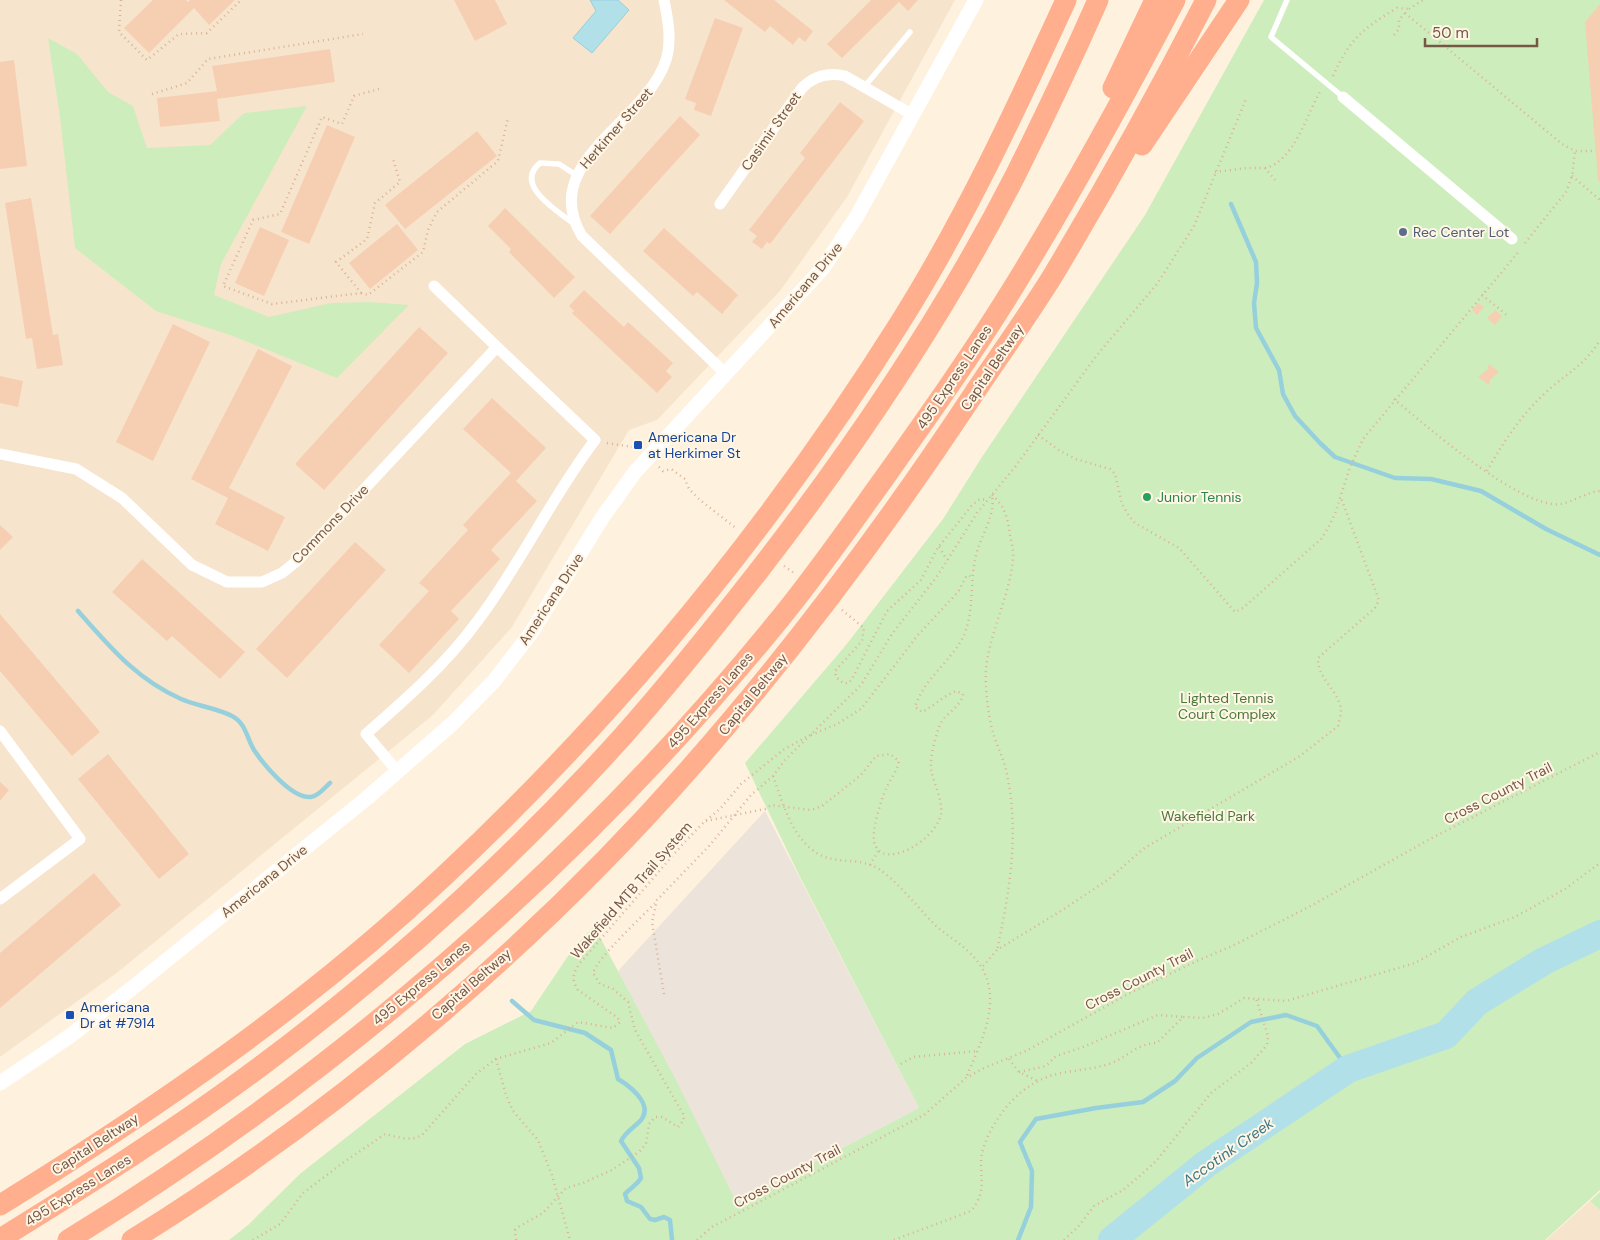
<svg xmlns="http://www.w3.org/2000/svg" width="1600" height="1240" font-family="'DM Sans',sans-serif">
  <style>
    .residential { fill: #f7e4cc }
    .industrial { fill: #ece3db }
    .green { fill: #ceedbc }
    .water { fill: #b1e0e9; stroke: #96d0dc }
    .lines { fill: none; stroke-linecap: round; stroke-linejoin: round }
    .stream { stroke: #96d0dc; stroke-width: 4.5 }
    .river { stroke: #b1e0e9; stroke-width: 28 }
    .building { fill: #f6cfb3 }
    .path { stroke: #dbb296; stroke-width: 2.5; stroke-dasharray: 1 4; stroke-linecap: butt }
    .service { stroke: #fff; stroke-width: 5.5 }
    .minor { stroke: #fff; stroke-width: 11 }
    .tertiary { stroke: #fff; stroke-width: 15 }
    .motorway { stroke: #ffae8e; stroke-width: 21 }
    .service-dot { fill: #5c6f8a; stroke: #fff6e6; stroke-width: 2 }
    .transit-dot { fill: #1a4fb4; stroke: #fff6e6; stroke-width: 2 }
    .leisure-dot { fill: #2e9e5b; stroke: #fff6e6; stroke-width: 2 }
    .labels { text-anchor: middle; stroke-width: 4; stroke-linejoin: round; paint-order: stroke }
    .street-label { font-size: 14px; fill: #765744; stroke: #fff6e6 }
    .service-label { font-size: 14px; fill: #4e5e75; stroke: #fff6e6; text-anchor: start }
    .transit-label { font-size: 14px; fill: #164399; stroke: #fff6e6; text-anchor: start }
    .leisure-label { font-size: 14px; fill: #27864d; stroke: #fff6e6; text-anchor: start }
    .park-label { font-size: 14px; fill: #4a7839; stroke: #fff6e6 }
    .water-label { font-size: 15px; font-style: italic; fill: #397785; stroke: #fff6e6 }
  </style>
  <rect width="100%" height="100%" fill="#fef2de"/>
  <path class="residential" d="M0,0H955L847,197L780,291L657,420L629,430L512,627L433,715L118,972L0,1057Z
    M1590,1201L1600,1210V1240H1546Z"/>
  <path class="industrial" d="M765,811L919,1108L737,1203L618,971Z"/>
  <path class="green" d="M1264,0H1600V1190L1545,1240H229L248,1225L301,1173L465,1044L531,1011L572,950L594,926L676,1080L737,1203L919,1108L799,875L745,763L846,645L943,519L982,457L1145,215Z
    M48,38L77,54L108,92L133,106L147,148L210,145L244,113L307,106L221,264L214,295L269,317L331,303L370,302L409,305L337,378L233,336L156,311L75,248L60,117Z
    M1600,1192V1210L1590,1201Z"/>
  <path class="water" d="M590,0H618L629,10L592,53L573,38L596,11Z"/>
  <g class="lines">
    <path class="stream" d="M1231,204L1256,262L1257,283L1254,303L1256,328L1279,370L1283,394L1295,416L1320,443L1335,457L1395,478L1431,479L1481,491L1546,529L1600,555
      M78,611C110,647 136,679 181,699C197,706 217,708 232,716C246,723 247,739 254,750C264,765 292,799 311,797C319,796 324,788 330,783
      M512,1001L534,1020L585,1033L611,1050L618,1079C633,1088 657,1108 637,1124C630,1130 625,1133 621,1141L639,1168L641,1178C636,1186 630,1188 625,1194L627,1201L641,1207L650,1219L655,1220L664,1217L670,1220L672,1240
      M1018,1240L1031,1207L1032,1171L1020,1142L1036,1119L1096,1108L1143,1102L1175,1081L1197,1058L1251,1022L1286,1015L1317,1026L1348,1069"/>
    <path class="river" d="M1112,1240L1206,1164L1348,1069L1446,1035L1477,1002L1544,961L1600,934"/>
  </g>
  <path class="building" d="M153,0H186L188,2L190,0H235L209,25L194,8L149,53L124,28Z
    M454,0H495L507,24L475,41Z
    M724,0H774L813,31L805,42L799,37L793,45L770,26L765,32Z
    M871,0H918L908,11L899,2L842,58L827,44Z
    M1600,4V182L1598,180L1585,22Z
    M715,18L743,28L711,116L694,110L696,103L685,99Z
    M330,49L335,82L217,99L220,121L160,127L157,98L217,91L212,66Z
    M14,60L27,166L0,169V62Z
    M840,102L864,121L770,244L767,242L762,249L752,242L757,236L749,230L805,158L800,153Z
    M680,116L700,135L610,234L590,216Z
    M327,125L355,137L309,244L281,232Z
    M477,131L497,156L405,229L385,205Z
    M31,198L53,335L58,334L63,365L37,369L32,338L26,339L5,203Z
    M505,208L575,277L554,298L509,252L511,249L488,226Z
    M397,224L418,250L370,289L349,263Z
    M260,227L289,240L264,296L235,283Z
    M664,228L738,295L722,314L697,292L693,296L643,251Z
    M584,290L624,327L628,322L673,363L666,371L672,377L657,393L572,313L574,311L569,306Z
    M1478,303L1484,307L1477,315L1472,310Z
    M1495,310L1502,316L1495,325L1487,318Z
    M173,324L210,342L153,461L116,442Z
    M419,327L448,353L324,490L295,464Z
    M258,349L292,366L229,488L285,517L268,551L215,524L228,498L191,479Z
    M1489,364L1499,372L1490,380L1489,385L1478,377L1487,370Z
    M0,376L23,381L18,407L0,403Z
    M492,398L546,448L516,481L537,501L491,550L500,559L451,611L459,619L409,673L379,645L429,591L419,583L468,530L463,525L511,473L463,429Z
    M0,525L13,537L0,550Z
    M355,542L386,570L287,678L256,649Z
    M142,559L245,652L220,679L172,636L167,641L112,592Z
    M0,614L100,732L72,756L0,671Z
    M108,754L189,854L159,879L78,779Z
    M0,782L9,790L0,801Z
    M94,873L121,905L0,1008V953Z"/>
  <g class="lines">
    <path class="path" d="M121,0L119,32L147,60L179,34L207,33L241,0
      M1409,9L1423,0
      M1405,13L1562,144L1575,151H1595
      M1394,35L1399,29V20L1405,13
      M1333,76C1350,39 1362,29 1397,8L1409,9
      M379,89L354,96L342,124L322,117L280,214L253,220L223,286L272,304L361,293L336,262L367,239L375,203L400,182L393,159
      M152,94L187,83L208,59L363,34
      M1265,168C1295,161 1307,113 1321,90
      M1215,172L1247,168H1265L1275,180
      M1572,176L1600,200
      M1525,243L1566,192L1572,176L1575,151
      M361,293L368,295L423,252L428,230L437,212L498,161L508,118
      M1482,295L1508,316
      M1394,399C1425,425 1521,509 1560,504C1574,502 1586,492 1600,491
      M1038,435L1060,451L1076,459L1110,469L1115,474L1122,504L1129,516L1135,523L1179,548L1235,612L1243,608L1321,539L1328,528L1335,514L1349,470L1363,439L1520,250
      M607,443L639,448
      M659,467L663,471L671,469L685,479L689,489L700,500L737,529
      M1487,471C1502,444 1520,417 1542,396C1563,375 1584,367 1600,340
      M992,495C1005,506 1008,519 1010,535C1011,542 1014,550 1013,558C1010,596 990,630 986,669C985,690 988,716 994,736C999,751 1006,764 1008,780C1019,835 1009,896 997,950
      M939,547L947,560
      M784,566L794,573
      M842,610L864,628L862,641L835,671L836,677L843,683H849L852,679L887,611L921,580L937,549L973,504L980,499L988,500
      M811,735L837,724L861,709L918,635L958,592L966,577L969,575L972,578
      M773,776C782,800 789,829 809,847C831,867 851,856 873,866C889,872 918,907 931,921C942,933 957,940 969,952C1009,990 983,1037 966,1078
      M706,821L765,809L771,805L811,810L822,806L861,775L876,756L890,754L899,761C897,772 890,779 886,789C881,799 872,830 874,841C880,873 936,841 941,814C943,800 933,782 931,769C930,755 935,740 939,727C943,714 961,708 963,694L956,691C943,696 934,706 922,712L915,707C924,678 952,661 964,635C974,612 970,584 975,560C979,537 996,518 992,494
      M870,865L879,850
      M983,966L997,950L1064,909L1109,879L1143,849L1300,756L1338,726C1339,721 1341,715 1341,710C1339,690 1317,679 1318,658L1375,608L1379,600L1341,498
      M664,994L652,922L657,900L710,845L751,795L773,776L784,761L861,685L892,634L938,575L977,513L1015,467L1097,355L1157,284L1194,226L1246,99
      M496,1059L506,1095L513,1111L538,1140L552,1175L570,1240
      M1009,1059L1019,1072L1038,1081
      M901,1064L913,1057L978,1051
      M1019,1072L1046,1066L1056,1056L1083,1047L1158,1015L1183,1017
      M253,1240L280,1224L303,1193L344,1162L385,1134C397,1137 411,1142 422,1135L476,1074L496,1059L551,1043L578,1022L613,1028L620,1022L618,1018L578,990C571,979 573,973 580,963L681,846L704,822L720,809L741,784L783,750L806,737
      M516,1240L515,1230L518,1227L543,1213L566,1188L583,1183L612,1170L639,1152L646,1144L649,1124L655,1117H662L678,1127L684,1120L683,1114L635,1030L628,1002L613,989L600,984L593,973C597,958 641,918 655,903
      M697,1240L712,1227L924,1115L966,1078L984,1068L1026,1051L1128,994L1199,960L1232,946L1307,908L1430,839L1600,752
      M894,1240L971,1211C991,1187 975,1171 984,1146C995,1115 1021,1084 1053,1075C1071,1070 1091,1070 1109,1064C1127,1058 1137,1043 1157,1043L1183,1017L1203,1018L1218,1014L1244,998L1286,1001L1415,963L1461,937L1515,917L1565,889L1600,863
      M1064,1240L1078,1227L1094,1206L1123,1190L1142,1174L1157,1160L1211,1093L1251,1063L1267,1045L1268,1036L1256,998"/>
    <path class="service" d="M1287,0L1271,37L1343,97
      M865,86L910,32
      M574,224C558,211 513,185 540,163L559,164L576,175"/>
    <path class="minor" d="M664,0C668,20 672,40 666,60C646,123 537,162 582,236L726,374
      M1343,97L1512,239
      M720,204L802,88C814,76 828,72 845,76L913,115
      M0,454L76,469L122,498L192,565L227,582H262L282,573L298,560L497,347L434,286
      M0,731L80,839L0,899
      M398,772L366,734C406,699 445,665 476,623C520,565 551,498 595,440L497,347"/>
    <path class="tertiary" d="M0,1083L70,1036L131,989L367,798L453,723L494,681L531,633L602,518L635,472L823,268L857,216L976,0"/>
    <path class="motorway" d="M1113,88L1155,0
      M1142,145L1239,0
      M0,1205C156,1109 308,1004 442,878C618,714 773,525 901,321C965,219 1016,109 1066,0
      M0,1239C89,1184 177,1129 261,1066C391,969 514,857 623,736C670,683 714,628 757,573C854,448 943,317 1015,176C1044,118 1072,59 1098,0
      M68,1240C335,1076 576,868 774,626C814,578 849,527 885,477C929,415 973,353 1013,288C1071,194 1124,97 1175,0
      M132,1240C336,1114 533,947 691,767C794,650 887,525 973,395C999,356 1027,317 1052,277C1106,187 1158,94 1206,0"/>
  </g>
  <circle class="service-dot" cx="1403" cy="232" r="5"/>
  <g class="transit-dot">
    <rect x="633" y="440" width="10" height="10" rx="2.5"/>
    <rect x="65" y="1010" width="10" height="10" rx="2.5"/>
  </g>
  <circle class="leisure-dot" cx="1147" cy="497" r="5"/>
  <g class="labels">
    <g class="street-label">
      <text transform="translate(616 128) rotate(-49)" y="5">Herkimer Street</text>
      <text transform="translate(771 131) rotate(-55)" y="5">Casimir Street</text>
      <text transform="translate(805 285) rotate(-50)" y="5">Americana Drive</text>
      <text transform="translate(992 367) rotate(-56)" y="5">Capital Beltway</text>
      <text transform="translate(954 377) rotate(-56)" y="5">495 Express Lanes</text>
      <text transform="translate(330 524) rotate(-46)" y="5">Commons Drive</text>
      <text transform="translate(551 599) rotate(-57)" y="5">Americana Drive</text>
      <text transform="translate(753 694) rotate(-51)" y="5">Capital Beltway</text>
      <text transform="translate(710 700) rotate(-49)" y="5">495 Express Lanes</text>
      <text transform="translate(1498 793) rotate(-27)" y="5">Cross County Trail</text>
      <text transform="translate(264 881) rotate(-39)" y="5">Americana Drive</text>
      <text transform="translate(631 890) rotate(-49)" y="5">Wakefield MTB Trail System</text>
      <text transform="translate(1139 979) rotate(-27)" y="5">Cross County Trail</text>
      <text transform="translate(421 983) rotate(-40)" y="5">495 Express Lanes</text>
      <text transform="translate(471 984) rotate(-41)" y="5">Capital Beltway</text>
      <text transform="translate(95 1144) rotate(-33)" y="5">Capital Beltway</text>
      <text transform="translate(787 1176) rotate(-28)" y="5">Cross County Trail</text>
      <text transform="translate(78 1190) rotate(-32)" y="5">495 Express Lanes</text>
    </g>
    <g class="service-label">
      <text x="1413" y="237">Rec Center Lot</text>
    </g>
    <g class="transit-label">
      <text x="648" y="442">Americana Dr<tspan x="648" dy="16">at Herkimer St</tspan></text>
      <text x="80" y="1012">Americana<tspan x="80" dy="16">Dr at #7914</tspan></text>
    </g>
    <g class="leisure-label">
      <text x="1157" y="502">Junior Tennis</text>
    </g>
    <g class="park-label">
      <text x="1227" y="703">Lighted Tennis<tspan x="1227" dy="16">Court Complex</tspan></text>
      <text x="1208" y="821">Wakefield Park</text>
    </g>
    <g class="water-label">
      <text transform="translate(1228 1152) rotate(-35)" y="5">Accotink Creek</text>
    </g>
  </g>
  <path d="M1425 38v8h112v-8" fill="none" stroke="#765744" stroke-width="2.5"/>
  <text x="1432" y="38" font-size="15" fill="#765744" stroke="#fff6e6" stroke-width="4" paint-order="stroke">50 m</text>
</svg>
